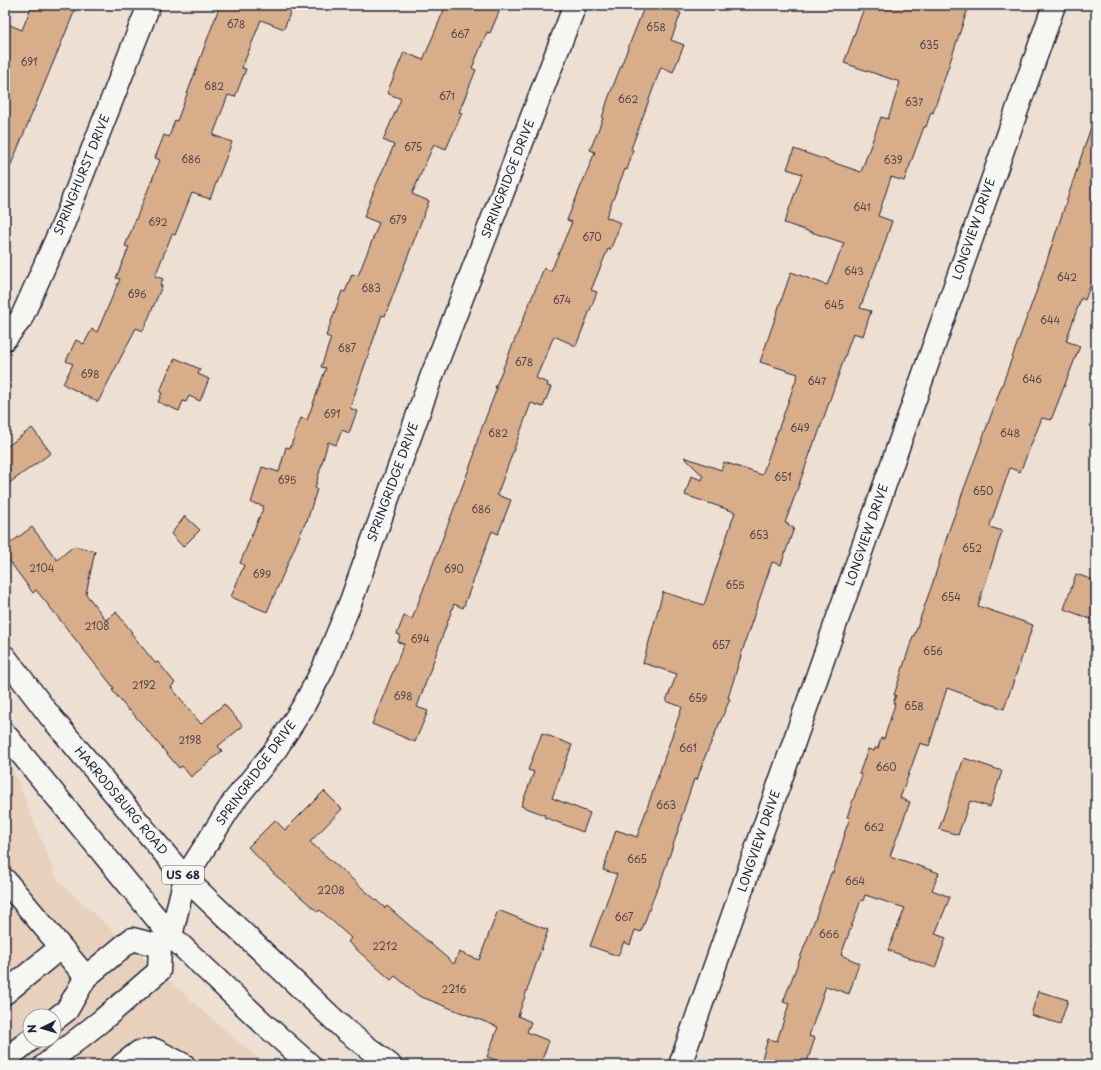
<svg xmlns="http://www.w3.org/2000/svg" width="1101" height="1070" font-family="'Playpen Sans',sans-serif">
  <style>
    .built { fill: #e7d1bc; fill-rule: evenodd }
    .building { fill: #d8ad89; stroke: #22223b }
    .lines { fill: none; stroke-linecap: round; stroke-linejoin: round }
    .minor-casing { stroke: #22223b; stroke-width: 25 }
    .major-casing { stroke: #22223b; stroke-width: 25 }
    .minor { stroke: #f6f6f2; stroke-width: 22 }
    .major { stroke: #f6f6f2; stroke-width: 22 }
    .labels { text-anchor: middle; stroke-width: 3.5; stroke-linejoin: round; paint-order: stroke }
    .number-label { font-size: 10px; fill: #50454e }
    .shield { fill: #f6f6f2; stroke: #626272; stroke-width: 1 }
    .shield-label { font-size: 11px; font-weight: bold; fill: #22223b }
    .street-label { font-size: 12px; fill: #22223b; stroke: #f6f6f2 }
  </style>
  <rect width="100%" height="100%" fill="#ede0d2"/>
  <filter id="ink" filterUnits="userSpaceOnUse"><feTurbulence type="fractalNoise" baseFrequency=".025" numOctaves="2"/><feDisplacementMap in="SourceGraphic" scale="8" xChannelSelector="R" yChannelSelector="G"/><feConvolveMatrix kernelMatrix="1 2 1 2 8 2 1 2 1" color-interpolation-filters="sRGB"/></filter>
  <g filter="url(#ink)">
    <path class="built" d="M5,750L58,881L212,1019L266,1065H5ZM30,1016H54V1040H30Z"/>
    <path class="building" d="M32,5H77L5,179V23L22,30Z
      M220,5H293L284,29L261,20L242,68L246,69L235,97L228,95L213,135L232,142L210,199L192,193L175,235L172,234L155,276L163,279L160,285L162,286L143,331L136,328L98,402L63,384L73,364L66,361L76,340L84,344L92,329L97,332L120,279L116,278L129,247L125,246L160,160L155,158L164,135L169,137L175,120L177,121Z
      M446,5H502L490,33L487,32L472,68L476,70L459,112L462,113L446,149L434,144L412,194L429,201L385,316L382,315L350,408L357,411L349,433L342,430L336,445L328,442L315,488L317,489L307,521H306L267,612L231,597L244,565L240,563L264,506L251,503L262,467L279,472L286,447L290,448L301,418L307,420L326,368L321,367L331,338L326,336L342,291L345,292L352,274L358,276L379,223L364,217L374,190L394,145L383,140L401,99L387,93L404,52L423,60Z
      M645,5H661L681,13L671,40L684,45L673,72L661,67L631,149L633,150L627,170L625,169L606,217L621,223L610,250L608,249L591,290L597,292L576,346L554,336L536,378L548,383L547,386L551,387L543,407L531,403L497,495L511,500L498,534L492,531L463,608L454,604L417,707L428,711L415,742L372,724L404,644L398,642L400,635L397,634L404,616L412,619L417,606L475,453L474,452L478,438L497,388H495L544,268L551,271L572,222L567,220L595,152L590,150L603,118H602L608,99Z
      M865,5H969L933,113L931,112L926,127H924L904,181L891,177L878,216L892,221L882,251L860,308L871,311L863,336L853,333L816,440H815L785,523L789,524V526L794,528L781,565L772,562L747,636L728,698L730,699L704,759L697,780L694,779L681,818L682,819L658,889L657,888L641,932L635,930L630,945L624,942L618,956L590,946L617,874L603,870L616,830L637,837L682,707L666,701L677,674L643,663L663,592L704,605L735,512L685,495L691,476L702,480L703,476L684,457L721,470L724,462L762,475L798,374L760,362L791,272L827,285L844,243L784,223L802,174L787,169L794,149L861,172L881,117L888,119L900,82L844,63Z
      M1092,124L1096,125V270L1085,300L1081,298L1066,341L1080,346L1051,420L1042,418L1020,472L1010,468L990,525V527L1002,531L978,606L1033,625L1004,709L947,688L929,746L920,743L900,798L910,802L890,856L939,873L932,890L950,897L935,934L946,938L935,968L888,950L905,908L865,895L863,901L861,900L841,955L859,963L849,994L826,986L809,1036L815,1038L806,1065H760L768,1039L777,1041L789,1004L783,1002L815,919L831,873H833L845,834H844L850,818L847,817L862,775L859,774L868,749L874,751L875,748H878L881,738L884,739L895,704L893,703L896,695H894L913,636H914L933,582L949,530L1039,284Z
      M175,358L200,369L198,374L209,379L200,401L189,396L186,402L183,401L179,411L158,402L162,393L160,392L169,369L170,370Z
      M32,428L51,453L5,486V448Z
      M185,516L200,530L183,547L171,534Z
      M32,527L57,560L74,546L95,551L86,594L106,620L116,612L132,632L131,633L155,663L158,662L175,683L171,687L201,724L224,704L243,726L218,746L222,751L191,777L182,766L179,768L130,710L129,711L112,690L114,688L45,601L36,590L33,593L5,555V547Z
      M1076,574L1096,581V621L1064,609Z
      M542,733L572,745L552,798L590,813L583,832L544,817L545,815L521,806L534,772L528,770Z
      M964,758L1002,771L990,807L970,801L958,835L939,829Z
      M324,791L342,809L310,842L385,908L387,906L454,964L459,952L479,960L498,910L548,930L518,1016L531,1022L527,1032L549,1041L540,1065H509L487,1057L498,1027L419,996L395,976L391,980L348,942L351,938L320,910L318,912L273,873L248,847L275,820L285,830Z
      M1038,991L1068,1000L1060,1024L1031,1015Z"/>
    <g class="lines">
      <defs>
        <path id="minor" d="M5,339L21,319L64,222L149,5
          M5,880L86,977
          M5,993L61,947
          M54,1020L67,1010L86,977L132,939L160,946
          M5,1060L30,1040
          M45,1065L101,1021L159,971L160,946L171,936L185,878L234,801L276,749L303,707L323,669L351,601L431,378L575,5
          M122,1065L139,1052L155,1050L184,1065
          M680,1065L1054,5"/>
        <path id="major" d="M5,657L50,716L185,878L345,1030L390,1065
          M5,734L171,936L264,1024L310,1065"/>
      </defs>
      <use href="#minor" class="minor-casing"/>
      <use href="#major" class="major-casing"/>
      <use href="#minor" class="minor"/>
      <use href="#major" class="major"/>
    </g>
  </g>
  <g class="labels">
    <g class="number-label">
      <text x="236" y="28">678</text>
      <text x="656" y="31">658</text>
      <text x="460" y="38">667</text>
      <text x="929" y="49">635</text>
      <text x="29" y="66">691</text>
      <text x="214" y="90">682</text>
      <text x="447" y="100">671</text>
      <text x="628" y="103">662</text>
      <text x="914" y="106">637</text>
      <text x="413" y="151">675</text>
      <text x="191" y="163">686</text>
      <text x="893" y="164">639</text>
      <text x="862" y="211">641</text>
      <text x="398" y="224">679</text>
      <text x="158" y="226">692</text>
      <text x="592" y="241">670</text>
      <text x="854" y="275">643</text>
      <text x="1067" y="281">642</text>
      <text x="371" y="292">683</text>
      <text x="137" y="298">696</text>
      <text x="562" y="304">674</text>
      <text x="834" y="309">645</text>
      <text x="1050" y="324">644</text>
      <text x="347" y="352">687</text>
      <text x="524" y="366">678</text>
      <text x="90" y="378">698</text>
      <text x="1032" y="383">646</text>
      <text x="817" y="385">647</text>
      <text x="332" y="418">691</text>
      <text x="800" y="432">649</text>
      <text x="498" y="437">682</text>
      <text x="1010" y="437">648</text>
      <text x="783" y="481">651</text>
      <text x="287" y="484">695</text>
      <text x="983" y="495">650</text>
      <text x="481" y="513">686</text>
      <text x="759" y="539">653</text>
      <text x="972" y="552">652</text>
      <text x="42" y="572">2104</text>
      <text x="454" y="573">690</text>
      <text x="262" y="578">699</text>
      <text x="735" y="589">655</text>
      <text x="951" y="601">654</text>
      <text x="97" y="630">2108</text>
      <text x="420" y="643">694</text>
      <text x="721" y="649">657</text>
      <text x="933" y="655">656</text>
      <text x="144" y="689">2192</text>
      <text x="403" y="700">698</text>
      <text x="698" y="702">659</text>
      <text x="914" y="710">658</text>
      <text x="190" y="744">2198</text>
      <text x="688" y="752">661</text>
      <text x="886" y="771">660</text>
      <text x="666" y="809">663</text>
      <text x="874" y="831">662</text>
      <text x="637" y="863">665</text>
      <text x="855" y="885">664</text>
      <text x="331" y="894">2208</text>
      <text x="624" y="921">667</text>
      <text x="829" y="938">666</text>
      <text x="385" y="950">2212</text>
      <text x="454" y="993">2216</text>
    </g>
    <rect class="shield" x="162" y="866" width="42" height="18" rx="3"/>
    <g class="shield-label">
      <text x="183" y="879">US 68</text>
    </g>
    <g class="street-label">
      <text transform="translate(82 175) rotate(-68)" y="4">SPRINGHURST DRIVE</text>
      <text transform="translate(508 179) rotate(-69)" y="4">SPRINGRIDGE DRIVE</text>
      <text transform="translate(974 229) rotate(-71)" y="4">LONGVIEW DRIVE</text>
      <text transform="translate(393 482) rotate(-70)" y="4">SPRINGRIDGE DRIVE</text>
      <text transform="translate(867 535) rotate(-71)" y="4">LONGVIEW DRIVE</text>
      <text transform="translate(256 773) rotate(-54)" y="4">SPRINGRIDGE DRIVE</text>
      <text transform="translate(121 801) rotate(50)" y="4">HARRODSBURG ROAD</text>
      <text transform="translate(759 841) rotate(-71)" y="4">LONGVIEW DRIVE</text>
    </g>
  </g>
  <rect width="1101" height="1070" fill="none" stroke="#f6f6f2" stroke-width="20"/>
  <rect x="10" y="10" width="1081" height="1050" fill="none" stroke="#22223b" stroke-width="1.5" filter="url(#ink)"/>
  <g transform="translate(42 1028) rotate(265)"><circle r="19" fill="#f6f6f2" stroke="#a1a1a9"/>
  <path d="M0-3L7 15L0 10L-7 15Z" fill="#22223b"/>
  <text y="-6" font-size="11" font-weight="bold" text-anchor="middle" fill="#22223b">N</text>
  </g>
</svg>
